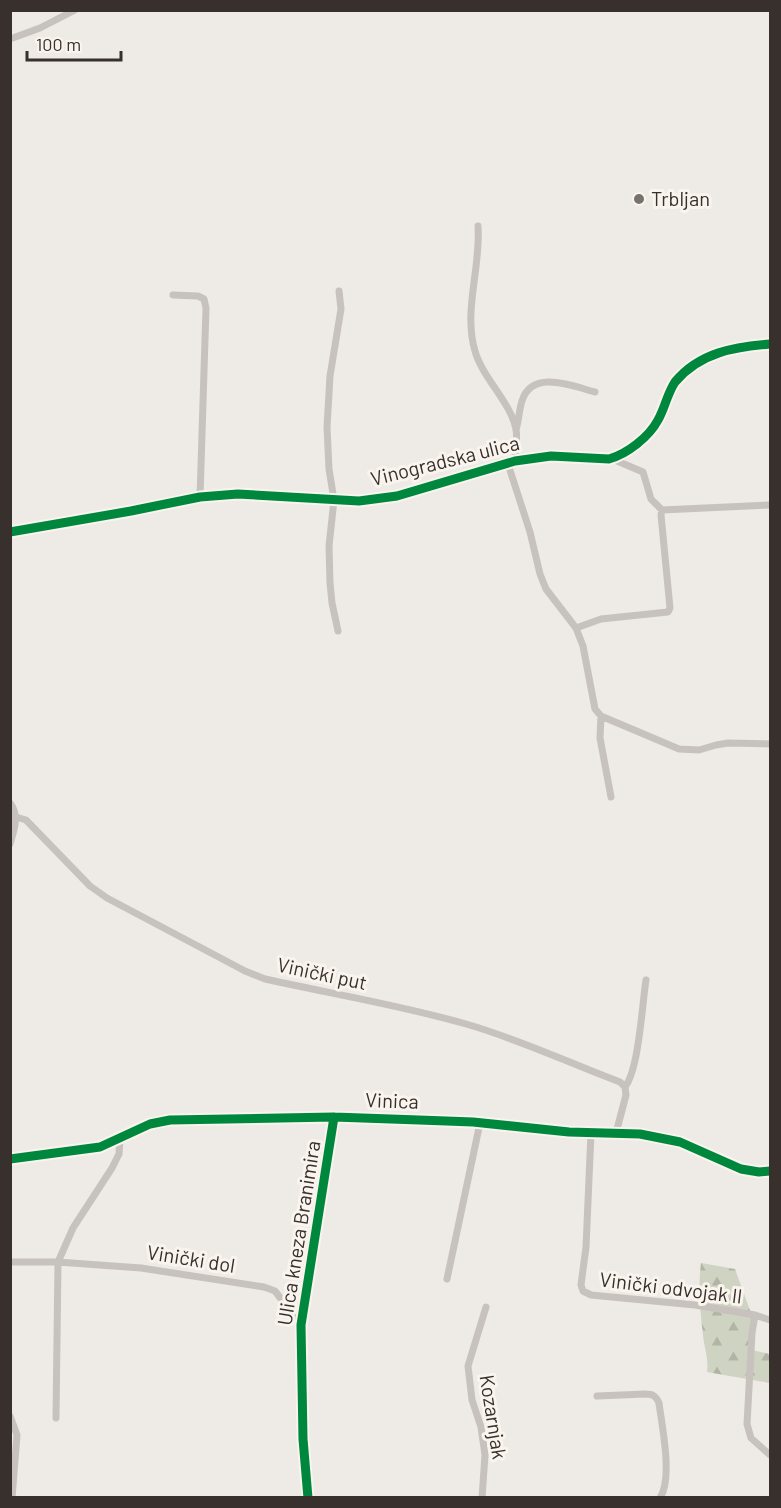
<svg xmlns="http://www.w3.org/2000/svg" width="781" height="1508" font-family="Barlow,sans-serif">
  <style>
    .forest { fill: url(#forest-firs) }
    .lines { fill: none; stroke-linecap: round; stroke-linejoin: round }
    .minor { stroke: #c7c2be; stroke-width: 7 }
    .cycleway-casing { stroke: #f9f4ee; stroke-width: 13 }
    .cycleway { stroke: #00873e; stroke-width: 9 }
    .poi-dot { fill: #78716d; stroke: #f9f4ee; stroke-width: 2 }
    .labels { text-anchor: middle; stroke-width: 6; stroke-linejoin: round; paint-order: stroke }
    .poi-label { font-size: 20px; fill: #38302c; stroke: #f9f4ee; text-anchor: start }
    .street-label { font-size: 20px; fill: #38302c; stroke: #f9f4ee }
  </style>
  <defs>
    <pattern id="forest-firs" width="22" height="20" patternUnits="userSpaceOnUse" patternTransform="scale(1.5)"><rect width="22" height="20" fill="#cfd3c1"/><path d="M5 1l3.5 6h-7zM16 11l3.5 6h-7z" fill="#b2b5a6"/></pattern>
  </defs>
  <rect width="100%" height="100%" fill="#eeeae6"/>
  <path class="forest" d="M701,1263L735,1269L755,1324L752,1350L770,1354V1383L707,1372C709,1359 704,1347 703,1335C700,1310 698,1287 701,1263Z"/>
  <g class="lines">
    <path class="minor" d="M10,39L40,28L75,10
      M478,226C481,268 463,310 475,351C482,377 511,403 516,429C518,439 515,450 515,461
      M173,295L198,296L204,299L206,308L200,497
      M516,430C519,420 519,410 522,401C532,369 572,386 595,392
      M614,457L617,461L643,472L651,499L662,510L770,505
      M508,464L530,532L540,574L546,589L576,628L583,646L595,709L601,716L600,738L611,797
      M10,532L131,511L200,497L238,494L359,501L397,496L515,461L551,456L609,459C627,454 649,437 658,420C665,408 667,394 675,382C700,352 735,347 770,344
      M576,628L601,619L668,612L670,608L661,515L662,510
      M338,631L332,603L330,583L329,546L334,500L329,469L327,427L330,376L341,309L339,291
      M601,716L679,749L699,750L716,745L728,743L770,744
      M10,803C20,816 14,830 10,844
      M16,817L26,820L90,886L107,898L245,971L265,979C332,994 400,1005 466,1024C519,1039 569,1063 620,1082L625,1087L626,1095L616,1133
      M625,1087C639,1069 642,1005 646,980
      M591,1133L586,1247L581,1285L583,1291L591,1295L695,1305L755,1315L770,1320
      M10,1159L100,1147L150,1124L170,1120L334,1117L419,1120L473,1122L569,1132L640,1134L680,1142L741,1169L759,1172L770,1171
      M10,1262H58L141,1268L264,1287L275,1291L301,1325
      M447,1279L480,1123
      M755,1315L752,1333L747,1424L751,1438L770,1455
      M597,1396L645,1394C653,1394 656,1396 659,1403C662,1427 673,1478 660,1498
      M10,1416L17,1435L12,1498
      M56,1418L58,1262L73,1228L112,1168L119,1154L120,1138
      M308,1498L303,1439L301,1325L334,1117
      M482,1498L485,1455L481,1427L472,1400L468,1366L486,1307"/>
    <defs>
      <path id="cycleway" d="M10,532L131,511L200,497L238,494L359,501L397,496L515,461L551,456L609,459C627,454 649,437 658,420C665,408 667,394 675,382C700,352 735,347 770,344
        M10,1159L100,1147L150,1124L170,1120L334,1117L419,1120L473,1122L569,1132L640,1134L680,1142L741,1169L759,1172L770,1171
        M308,1498L303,1439L301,1325L334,1117"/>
    </defs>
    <use href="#cycleway" class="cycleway-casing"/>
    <use href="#cycleway" class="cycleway"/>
  </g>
  <circle class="poi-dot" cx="639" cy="199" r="6"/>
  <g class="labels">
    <g class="poi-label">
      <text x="651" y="206">Trbljan</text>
    </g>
    <g class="street-label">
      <text transform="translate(445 461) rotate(-14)" y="7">Vinogradska ulica</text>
      <text transform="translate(322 974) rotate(12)" y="7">Vinički put</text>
      <text transform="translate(392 1101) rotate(2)" y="7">Vinica</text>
      <text transform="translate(299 1233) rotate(-81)" y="7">Ulica kneza Branimira</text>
      <text transform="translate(191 1259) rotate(9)" y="7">Vinički dol</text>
      <text transform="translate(671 1288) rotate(7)" y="7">Vinički odvojak II</text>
      <text transform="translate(493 1417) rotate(81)" y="7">Kozarnjak</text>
    </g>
  </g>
  <rect width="781" height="1508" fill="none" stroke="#38302c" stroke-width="24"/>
  <path d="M27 51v9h94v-9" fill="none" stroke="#38302c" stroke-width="3"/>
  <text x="36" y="51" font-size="18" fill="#38302c" stroke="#f9f4ee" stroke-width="4.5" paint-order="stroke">100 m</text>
</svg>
